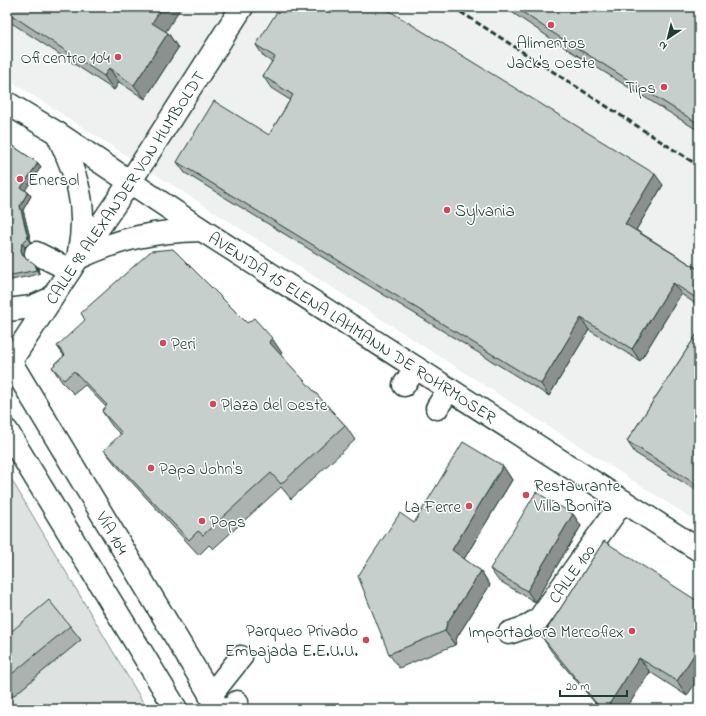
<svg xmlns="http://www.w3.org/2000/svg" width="706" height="716" font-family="'Indie Flower',sans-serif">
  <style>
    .built { fill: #eef1f0 }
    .green { fill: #dee3e2; stroke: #7e908b }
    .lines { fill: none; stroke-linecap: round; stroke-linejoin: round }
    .minor-casing { stroke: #1f3d34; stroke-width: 25 }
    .major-casing { stroke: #1f3d34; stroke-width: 25 }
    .minor { stroke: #fff; stroke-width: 22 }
    .major { stroke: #fff; stroke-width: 22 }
    .rail { stroke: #1f3d34; stroke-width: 3; stroke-dasharray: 6 3; stroke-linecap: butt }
    .wall { fill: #abb2af; stroke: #1f3d34 }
    .shaded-wall { fill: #8b918f; stroke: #1f3d34 }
    .building { fill: #c7cfcc; stroke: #1f3d34 }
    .poi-dot { fill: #d1495b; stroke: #fff; stroke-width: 1.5 }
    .labels { text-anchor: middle; stroke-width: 3; stroke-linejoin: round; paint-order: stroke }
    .poi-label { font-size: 17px; fill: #1f3d34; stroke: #fff; text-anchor: start }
    .street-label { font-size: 17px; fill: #1f3d34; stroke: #fff }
  </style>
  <rect width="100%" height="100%" fill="#fff"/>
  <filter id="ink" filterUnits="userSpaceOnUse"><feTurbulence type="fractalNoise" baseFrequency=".025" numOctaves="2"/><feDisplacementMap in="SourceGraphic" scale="8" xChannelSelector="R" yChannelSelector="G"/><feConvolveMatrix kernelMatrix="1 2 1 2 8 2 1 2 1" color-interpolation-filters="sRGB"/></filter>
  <g filter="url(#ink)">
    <path class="built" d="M7,7H699V523L7,79Z"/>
    <path class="green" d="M7,472L147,709H7V701L80,640L7,658Z"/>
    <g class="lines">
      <defs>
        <g id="minor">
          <path id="s1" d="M7,103L57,133L202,230L699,550"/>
          <path d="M57,133C77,176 88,204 79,252"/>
          <path d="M36,253L70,270"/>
          <path d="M78,258C122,238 154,231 202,230"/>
          <path id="s2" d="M7,367L78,258L130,182L242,7"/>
          <path d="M404,385L416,368"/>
          <path d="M437,408L449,389"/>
          <path id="s3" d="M509,633L526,627L539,619L623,501"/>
          <path d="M210,696L241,657"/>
          <path d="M232,709L237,702"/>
        </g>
        <g id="major">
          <path d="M7,310L32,307L50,299"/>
          <path id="s4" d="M7,356L219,709"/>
          <path d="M7,431L176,709"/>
        </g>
      </defs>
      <use href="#minor" class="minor-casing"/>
      <use href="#major" class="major-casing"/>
      <use href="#minor" class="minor"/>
      <use href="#major" class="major"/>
      <path class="rail" d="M453,7L699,166"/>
    </g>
    <path class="wall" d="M7,7L165,32L168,33L178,48L145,99L119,82L114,90L7,20Z
      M504,7H699V131L559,44Z
      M256,45L663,185L636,230L698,269L699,267V306L681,294L640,361L589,330L549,396L185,173L177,162L269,135L290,100L271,88L263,76L272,62L264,57Z
      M7,142L38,163L41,167L25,190L28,192L31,196L23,210L31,242L25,247L24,254L25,257L38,268L39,274L7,281Z
      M247,323L282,353L280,355L345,425L355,440L291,499L281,487L213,549L209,545L199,555L115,464L104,450L121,435L112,426L102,411L106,407L85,385L74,394L62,382L52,367L64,356L57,346Z
      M699,331V492L635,453L627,441Z
      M503,466L512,480L464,559L481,571L490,585L457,637L455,645L399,668L389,654Z
      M573,514L581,526L535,602L498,580L490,569Z
      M604,541L687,696L650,672L626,709H600L552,652L542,637Z
      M70,626L81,640L7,701V635Z"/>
    <path class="shaded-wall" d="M162,7H181L162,38L152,23Z
      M168,33L178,48L145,99L134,85Z
      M109,68L119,82L114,90L104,76Z
      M38,163L41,167L24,192L21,188Z
      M655,174L663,185L633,235L625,224Z
      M28,192L31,196L23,210L31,242L28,238L20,206Z
      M22,243L25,247L24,254L26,260L23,256L21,250Z
      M35,264L38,268L39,274L37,270Z
      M673,283L681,294L640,361L632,349Z
      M581,318L589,330L549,396L541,384Z
      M272,338L282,353L279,357L269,342Z
      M503,466L512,480L461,564L452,550Z
      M573,514L581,526L535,602L527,591Z
      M481,571L490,585L457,637L455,645L445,631L447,623Z
      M699,647V677L687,696L677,681Z
      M639,658L650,672L626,709H606Z"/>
    <path class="building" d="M7,7H162L152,23L168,33L134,85L109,68L104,76L7,12Z
      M280,7H383L655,174L625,224L698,269L699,267V300L673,283L632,349L581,318L541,384L177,162L214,101L269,135L293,95L263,76L275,57L256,45Z
      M515,7H699V124L550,31Z
      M7,142L38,163L21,188L28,192L20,206L28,238L22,243L21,250L23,256L35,264L37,270L7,276Z
      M173,249L247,323L254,318L272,338L269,342L345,425L281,484L271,473L203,535L198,531L189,540L104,450L122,433L102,411L107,405L74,371L64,380L52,367L65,355L57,346L85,320L81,313L151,251Z
      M699,331V486L627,441Z
      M463,442L503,466L452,550L481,571L447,623L445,631L389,654L358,576L400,513L414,523Z
      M536,492L573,514L527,591L490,569Z
      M604,541L699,602V647L677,681L639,658L606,709H601L542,637Z
      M49,600L70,626L7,678V635Z"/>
  </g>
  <g class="poi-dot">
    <circle cx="551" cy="25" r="4"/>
    <circle cx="118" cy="57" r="4"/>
    <circle cx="664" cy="87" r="4"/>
    <circle cx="20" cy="179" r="4"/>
    <circle cx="447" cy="210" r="4"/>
    <circle cx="163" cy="343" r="4"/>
    <circle cx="213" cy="404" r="4"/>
    <circle cx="151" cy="468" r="4"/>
    <circle cx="526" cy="495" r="4"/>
    <circle cx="469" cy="506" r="4"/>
    <circle cx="202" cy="521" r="4"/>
    <circle cx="632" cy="631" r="4"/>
    <circle cx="366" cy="640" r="4"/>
  </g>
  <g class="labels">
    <g class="poi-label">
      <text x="551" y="48" text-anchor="middle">Alimentos<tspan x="551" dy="20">Jack's Oeste</tspan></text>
      <text x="110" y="63" text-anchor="end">Oficentro 104</text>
      <text x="656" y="93" text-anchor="end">Tips</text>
      <text x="28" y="185">Enersol</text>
      <text x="455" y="216">Sylvania</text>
      <text x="171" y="349">Peri</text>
      <text x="221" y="410">Plaza del Oeste</text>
      <text x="159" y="474">Papa John's</text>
      <text x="534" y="491">Restaurante<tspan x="534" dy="20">Villa Bonita</tspan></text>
      <text x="461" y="512" text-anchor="end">La Ferre</text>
      <text x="210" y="527">Pops</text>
      <text x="358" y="636" text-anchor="end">Parqueo Privado<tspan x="358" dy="20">Embajada E.E.U.U.</tspan></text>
      <text x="624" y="637" text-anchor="end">Importadora Mercoflex</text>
    </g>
    <g class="street-label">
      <text dy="6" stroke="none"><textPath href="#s2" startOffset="215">CALLE 98 ALEXANDER VON HUMBOLDT</textPath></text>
      <text dy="6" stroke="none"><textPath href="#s1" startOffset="412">AVENIDA 15 ELENA LAHMANN DE ROHRMOSER</textPath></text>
      <text dy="6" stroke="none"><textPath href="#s4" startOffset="206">VÍA 104</textPath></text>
      <text dy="6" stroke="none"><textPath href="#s3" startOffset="89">CALLE 100</textPath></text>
    </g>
  </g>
  <rect width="706" height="716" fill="none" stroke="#fff" stroke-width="24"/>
  <rect x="12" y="12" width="682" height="692" fill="none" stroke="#1f3d34" stroke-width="1.5" filter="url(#ink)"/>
  <g transform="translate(668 38) rotate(215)" stroke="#ffffff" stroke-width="3" paint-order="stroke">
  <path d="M0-3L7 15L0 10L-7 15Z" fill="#1f3d34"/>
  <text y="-6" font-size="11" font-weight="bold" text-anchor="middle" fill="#1f3d34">N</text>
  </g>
  <path d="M560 690v6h67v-6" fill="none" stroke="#1f3d34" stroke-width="2"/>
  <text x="566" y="690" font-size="12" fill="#1f3d34" stroke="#ffffff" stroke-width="3" paint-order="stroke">20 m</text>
</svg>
